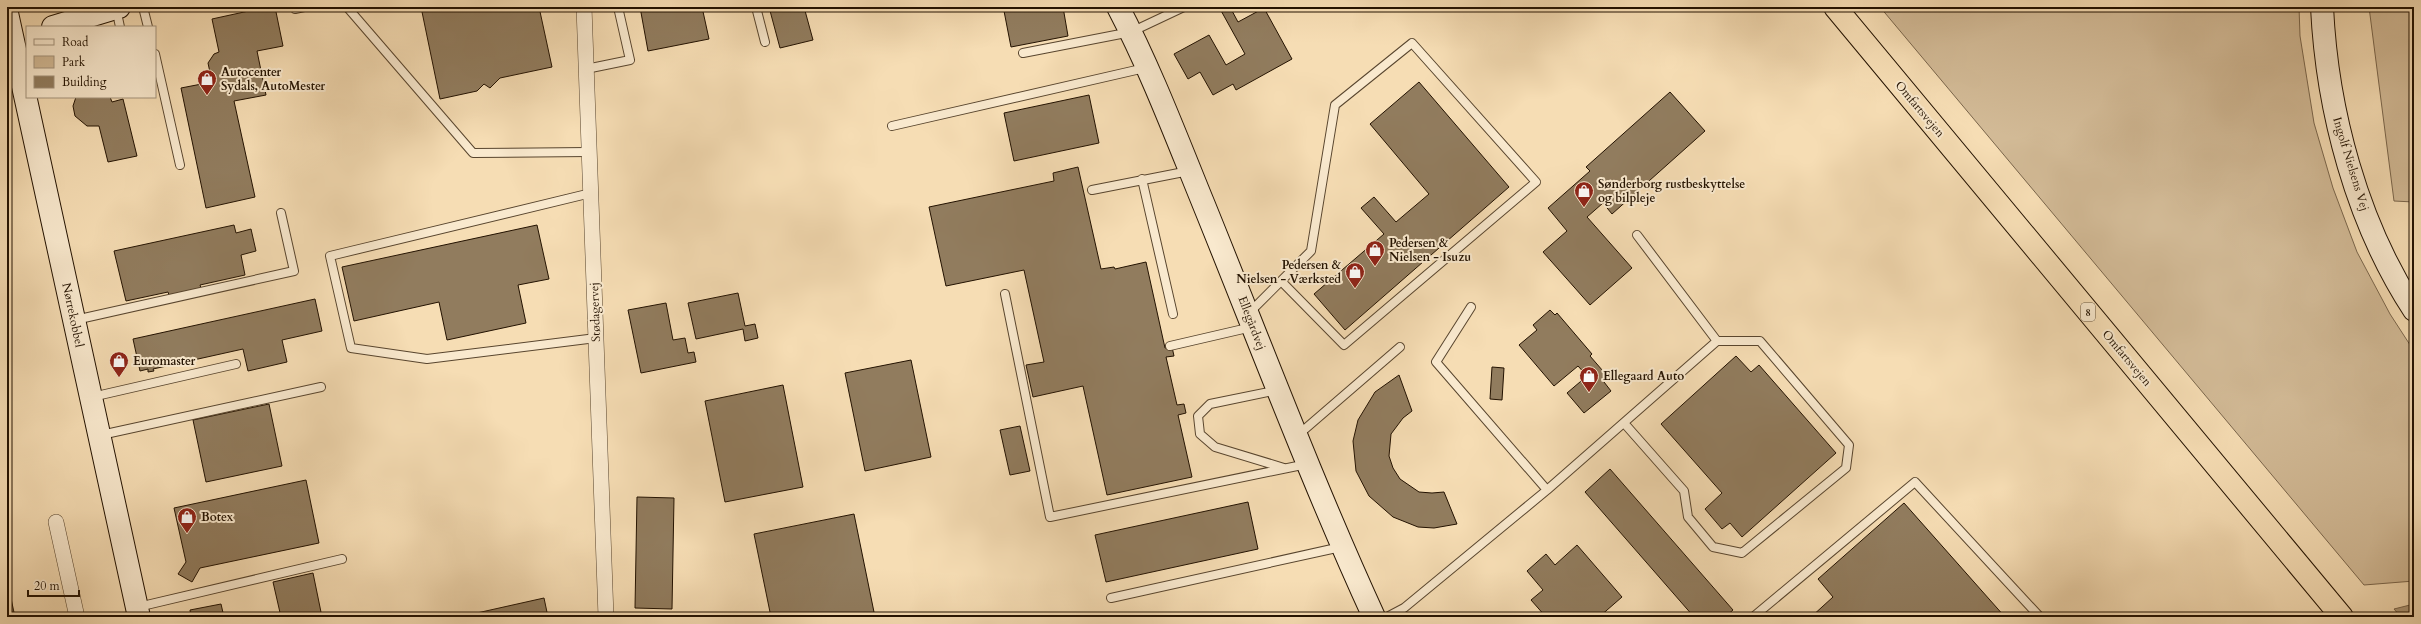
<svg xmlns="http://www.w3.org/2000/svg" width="2421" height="624" font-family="Cardo,serif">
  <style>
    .green { fill: #d2ba96; stroke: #7a664c }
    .water { fill: #ae9877; stroke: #766248 }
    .building { fill: #917c5e; stroke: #231201 }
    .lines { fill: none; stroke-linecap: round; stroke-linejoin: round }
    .lane-casing { stroke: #58452e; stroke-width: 10 }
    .street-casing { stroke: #58452e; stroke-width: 16 }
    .secondary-casing { stroke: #231201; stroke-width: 24 }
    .highway-casing { stroke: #231201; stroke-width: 24 }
    .lane { stroke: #f9e9ce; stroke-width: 8 }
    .street { stroke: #f9e9ce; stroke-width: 15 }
    .secondary { stroke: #f9e9ce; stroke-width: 22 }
    .highway { stroke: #f6ddb4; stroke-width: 22 }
    .labels { text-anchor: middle; stroke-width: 4; stroke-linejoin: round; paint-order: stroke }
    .shield { fill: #f9e9ce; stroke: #63523e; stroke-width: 1 }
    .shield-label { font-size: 11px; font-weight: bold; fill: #231201 }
    .poi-label { font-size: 12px; font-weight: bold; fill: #231201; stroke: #f9e9ce; text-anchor: start }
    .street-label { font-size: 12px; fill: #231201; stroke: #f9e9ce }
  </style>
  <rect width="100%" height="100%" fill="#f6ddb4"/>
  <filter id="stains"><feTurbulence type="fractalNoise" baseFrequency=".005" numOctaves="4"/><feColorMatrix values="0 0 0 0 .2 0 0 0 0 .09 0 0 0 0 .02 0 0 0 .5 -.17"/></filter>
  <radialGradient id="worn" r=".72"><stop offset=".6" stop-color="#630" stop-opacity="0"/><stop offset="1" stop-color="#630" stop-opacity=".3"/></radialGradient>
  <path class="green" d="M1880,7H2299L2300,36L2314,123L2333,188L2357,252L2390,314L2414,351V581L2364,585Z
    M2369,7H2414V202L2394,201Z"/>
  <path class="water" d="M2414,604V617H2401L2394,609Z"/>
  <path class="building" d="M267,7H275L283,46L257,51L266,95L234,101L255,197L206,208L181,88L212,82L208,63L214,54L219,52L212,19Z
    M421,7H539L552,67L500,78L490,88L484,84L477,91L440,99Z
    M640,7H702L709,39L648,51Z
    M769,7H804L813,40L780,48Z
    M1025,7H1063L1068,36L1011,47L1004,11Z
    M1219,7H1230L1238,22L1264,8L1292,59L1236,90L1233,84L1213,95L1200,72L1188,79L1174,54L1209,35L1226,65L1245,54Z
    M1419,82L1509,187L1345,330L1314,294L1384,234L1361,208L1374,197L1396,222L1429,194L1370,124Z
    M1670,92L1705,131L1612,214L1603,203L1587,217L1632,268L1590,305L1543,252L1567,231L1548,208L1590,171L1586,167Z
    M1089,95L1099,143L1014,161L1004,113Z
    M76,97H110L112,102L123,99L137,156L108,162L99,126H87L75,116L73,106Z
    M1078,167L1101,269L1114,267L1115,269L1146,262L1165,348L1172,347L1174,356L1166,357L1177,405L1184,404L1186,413L1178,415L1192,477L1107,495L1083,386L1033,397L1026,365L1044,362L1024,270L946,286L929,207L1054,181L1053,173Z
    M234,225L236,233L251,229L256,251L241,255L245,275L200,285L201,288L169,295L168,292L126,301L114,251Z
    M537,225L549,279L518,285L526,323L447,340L439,302L354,321L342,267Z
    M738,293L745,326L755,324L758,338L745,341L743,329L696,339L688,303Z
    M315,299L322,331L282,340L287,362L248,371L243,349L153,369L154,371L148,372V369L140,371L133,339Z
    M666,303L673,340L685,338L688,353L694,352L696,362L641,373L628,310Z
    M1550,310L1555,315L1557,313L1592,354L1590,356L1609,378L1604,382L1611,391L1584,413L1567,393L1587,376L1578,366L1554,386L1519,345L1537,330L1533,325Z
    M1736,356L1751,372L1759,365L1836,453L1742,537L1730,523L1722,529L1705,509L1722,493L1661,424Z
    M911,360L931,457L865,471L845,373Z
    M1492,367L1504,368L1502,400L1490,399Z
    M1399,375L1412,411L1403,418L1391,434L1389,456L1393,468L1400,479L1419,492L1432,493L1444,492L1457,524L1434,528L1418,527L1393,517L1369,496L1356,471L1353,441L1358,420L1375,392Z
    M783,385L803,487L725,502L705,401Z
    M269,404L282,466L206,482L193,420Z
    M1020,426L1030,471L1010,475L1000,430Z
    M1610,469L1733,610L1725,617H1694L1585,492Z
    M306,480L319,543L200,568L192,582L178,574L186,562L174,508Z
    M637,497L674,498L672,609L635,608Z
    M1248,502L1258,549L1106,582L1095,535Z
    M1904,503L2005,617H1811L1833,597L1818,579Z
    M854,514L875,617H771L754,534Z
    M1577,545L1622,597L1599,617H1546L1531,600L1543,590L1527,571L1546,554L1555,565Z
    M313,573L322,617H281L273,582Z
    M7,580L15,617H7Z
    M544,598L548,617H459Z
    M221,604L224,617H191L190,610Z"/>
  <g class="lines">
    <defs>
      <path id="lane" d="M143,7L148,27
        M347,7L473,153L589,152
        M756,7L765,42
        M116,8L120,27
        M295,9L304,7
        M1023,53L1131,32L1184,7
        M155,54L180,165
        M586,69L630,60L618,7
        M892,126L1145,68
        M1142,179L1173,314
        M1092,190L1189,171
        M591,193L330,256L351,348L427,359L596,338
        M1637,235L1717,341
        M1005,294L1050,517L1307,464
        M1471,307L1436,362L1547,490
        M1249,313L1311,251L1335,105L1412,43L1536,182L1344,345L1281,281
        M75,320L294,271L281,213
        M1170,346L1252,327
        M1278,390L1210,404L1198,416L1200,434L1215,447L1284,468
        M92,397L236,364
        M101,435L321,387
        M1298,435L1400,347
        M1111,598L1341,547
        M138,607L342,559
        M1387,617L1404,608L1547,490L1717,341H1760L1849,445L1846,468L1742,553L1713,547L1688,517L1684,491L1624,423
        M1753,617L1915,482L2040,617"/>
      <path id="street" d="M584,7L606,617
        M56,522L77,617"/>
      <path id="secondary" d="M1118,7C1151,70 1177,139 1204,205C1260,343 1312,482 1374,617
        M2322,7C2327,111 2357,223 2414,310
        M7,13L139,617
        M53,27L119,7"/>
      <path id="highway" d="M1835,7L2342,617"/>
    </defs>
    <use href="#lane" class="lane-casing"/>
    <use href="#street" class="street-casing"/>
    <use href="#secondary" class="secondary-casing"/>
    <use href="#highway" class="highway-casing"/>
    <use href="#lane" class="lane"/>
    <use href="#street" class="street"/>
    <use href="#secondary" class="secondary"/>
    <use href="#highway" class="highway"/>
  </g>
  <defs>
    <symbol id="shop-pin" viewBox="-11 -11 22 30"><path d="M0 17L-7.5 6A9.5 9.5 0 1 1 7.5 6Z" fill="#8f2418" stroke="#f9e9ce"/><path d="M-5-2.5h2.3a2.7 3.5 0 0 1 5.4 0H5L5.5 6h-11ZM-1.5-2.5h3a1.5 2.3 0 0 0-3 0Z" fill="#fff"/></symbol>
  </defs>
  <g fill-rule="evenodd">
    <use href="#shop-pin" x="196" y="68" width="22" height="30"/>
    <use href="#shop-pin" x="1573" y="180" width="22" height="30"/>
    <use href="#shop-pin" x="1364" y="239" width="22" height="30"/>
    <use href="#shop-pin" x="1344" y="261" width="22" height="30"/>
    <use href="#shop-pin" x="108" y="350" width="22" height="30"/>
    <use href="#shop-pin" x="1578" y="365" width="22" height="30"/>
    <use href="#shop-pin" x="176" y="506" width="22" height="30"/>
  </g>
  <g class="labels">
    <rect class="shield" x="2081" y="303" width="14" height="18" rx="3"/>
    <g class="shield-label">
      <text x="2088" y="316">8</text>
    </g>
    <g class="poi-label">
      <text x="221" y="76">Autocenter<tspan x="221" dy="14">Sydals, AutoMester</tspan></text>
      <text x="1598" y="188">Sønderborg rustbeskyttelse<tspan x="1598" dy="14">og bilpleje</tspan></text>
      <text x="1389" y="247">Pedersen &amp;<tspan x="1389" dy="14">Nielsen - Isuzu</tspan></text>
      <text x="1341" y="269" text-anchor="end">Pedersen &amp;<tspan x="1341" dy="14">Nielsen - Værksted</tspan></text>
      <text x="133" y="365">Euromaster</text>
      <text x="1603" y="380">Ellegaard Auto</text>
      <text x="201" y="521">Botex</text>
    </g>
    <g class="street-label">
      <text transform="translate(1920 109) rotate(50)" y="4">Omfartsvejen</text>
      <text transform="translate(2351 164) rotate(73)" y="4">Ingolf Nielsens Vej</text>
      <text transform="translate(595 312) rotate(-92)" y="4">Stødagervej</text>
      <text transform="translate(73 315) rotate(78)" y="4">Nørrekobbel</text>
      <text transform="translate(1252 323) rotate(69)" y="4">Ellegårdvej</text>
      <text transform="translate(2127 358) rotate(50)" y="4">Omfartsvejen</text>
    </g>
  </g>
  <rect width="2421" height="624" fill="none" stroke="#f6ddb4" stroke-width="24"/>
  <rect x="8" y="8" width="2405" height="608" fill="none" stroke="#231201" stroke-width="2"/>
  <rect x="12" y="12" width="2397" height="600" fill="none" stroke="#231201"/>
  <rect x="26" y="26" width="130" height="72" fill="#f9e9ce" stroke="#a3937c"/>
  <rect x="34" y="39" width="20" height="6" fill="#f9e9ce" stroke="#a3937c"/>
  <text x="62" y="46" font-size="12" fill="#231201">Road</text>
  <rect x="34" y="56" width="20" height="12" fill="#d2ba96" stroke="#a3937c"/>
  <text x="62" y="66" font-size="12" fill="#231201">Park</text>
  <rect x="34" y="76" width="20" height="12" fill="#917c5e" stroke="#a3937c"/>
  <text x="62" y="86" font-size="12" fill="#231201">Building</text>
  <path d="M28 590v6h51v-6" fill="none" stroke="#231201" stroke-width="2"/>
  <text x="34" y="590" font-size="12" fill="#231201" stroke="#f9e9ce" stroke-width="3" paint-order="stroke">20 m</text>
  <rect width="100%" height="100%" filter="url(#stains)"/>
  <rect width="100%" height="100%" fill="url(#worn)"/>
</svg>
